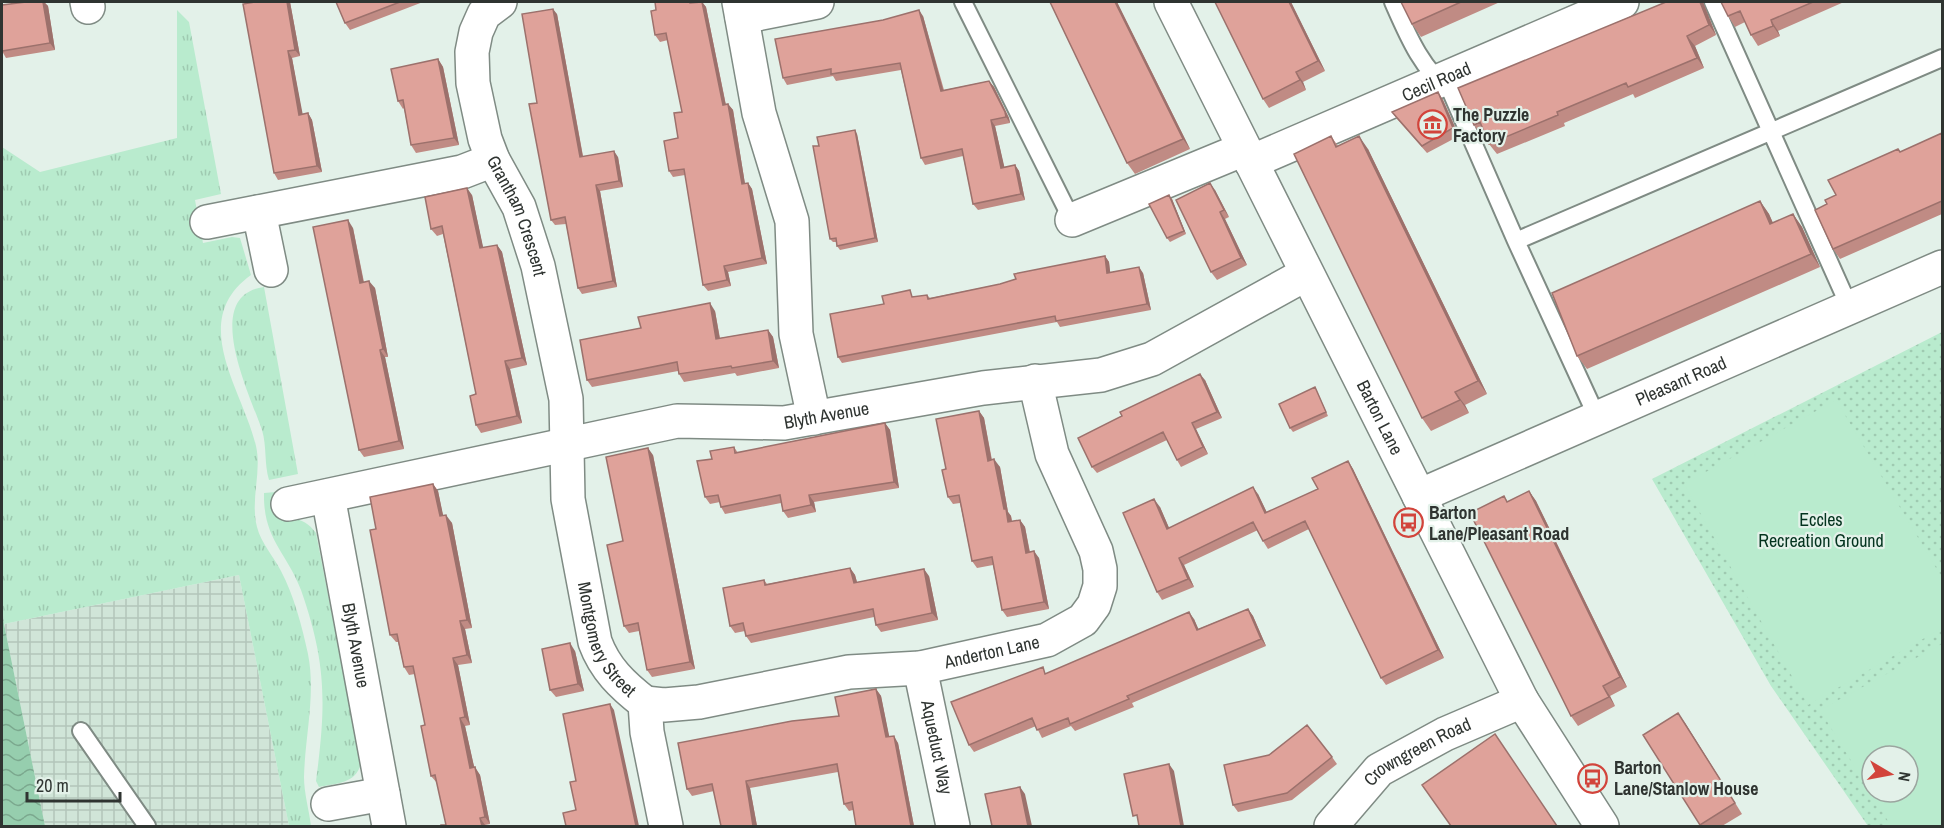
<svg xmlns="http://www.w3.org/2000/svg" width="1944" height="828" font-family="'Archivo Narrow',sans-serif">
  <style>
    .industrial { fill: url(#industrial-grid) }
    .grass { fill: url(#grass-tufts) }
    .park { fill: url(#park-dots); fill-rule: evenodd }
    .pitch { fill: #b9ebce; fill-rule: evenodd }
    .water { fill: url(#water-waves) }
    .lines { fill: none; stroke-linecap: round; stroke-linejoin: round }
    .lane-casing { stroke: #7f8b84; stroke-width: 20 }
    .street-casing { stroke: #7f8b84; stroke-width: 36 }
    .secondary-casing { stroke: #7f8b84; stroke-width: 36 }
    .lane { stroke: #fff; stroke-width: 16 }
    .street { stroke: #fff; stroke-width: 33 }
    .secondary { stroke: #fff; stroke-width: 33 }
    .wall { fill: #c08b84 }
    .shaded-wall { fill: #9c716c }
    .building { fill: #dfa29a; stroke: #9c716c; stroke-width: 1.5 }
    .labels { text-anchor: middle; stroke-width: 4.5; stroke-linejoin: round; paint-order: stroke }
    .street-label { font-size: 18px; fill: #2f3431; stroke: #e3f1e9 }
    .poi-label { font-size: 18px; font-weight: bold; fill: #2f3431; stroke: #e3f1e9; text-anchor: start }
    .park-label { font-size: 18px; fill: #03331e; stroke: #e3f1e9 }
  </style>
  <defs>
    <pattern id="industrial-grid" width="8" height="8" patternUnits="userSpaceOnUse" patternTransform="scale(1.5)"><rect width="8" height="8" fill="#d0e5d8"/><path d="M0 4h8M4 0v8" fill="none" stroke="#b3c5ba"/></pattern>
    <pattern id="grass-tufts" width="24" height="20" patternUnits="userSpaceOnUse" patternTransform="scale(1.5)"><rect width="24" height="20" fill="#b9ebce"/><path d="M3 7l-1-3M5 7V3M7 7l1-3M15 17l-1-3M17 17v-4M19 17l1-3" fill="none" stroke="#9fcab1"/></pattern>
    <pattern id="park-dots" width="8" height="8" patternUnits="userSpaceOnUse" patternTransform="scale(1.5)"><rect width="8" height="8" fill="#b9ebce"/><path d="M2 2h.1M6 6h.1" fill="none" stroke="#9fcab1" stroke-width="1.8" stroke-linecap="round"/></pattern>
    <pattern id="water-waves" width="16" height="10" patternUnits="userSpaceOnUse" patternTransform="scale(1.5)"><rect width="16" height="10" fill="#96ceae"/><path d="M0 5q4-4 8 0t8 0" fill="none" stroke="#7ba88e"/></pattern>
  </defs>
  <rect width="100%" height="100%" fill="#e3f1e9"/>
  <path class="industrial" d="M239,575L289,826H45L4,624Z"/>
  <path class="grass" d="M177,10L189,22L221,194L195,200L203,243L232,237L240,238L251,275C187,321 243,390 256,446C262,472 250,500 257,527C261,543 274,557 281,571C294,596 302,626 308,654C316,694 305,736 304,777C304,793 309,810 311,826H289L239,575L4,624L2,606V147L40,172L177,138Z
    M264,287L298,474L269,480C264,464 267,447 262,430C251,397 200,295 264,287Z
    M276,492L283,520C298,517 307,521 316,533L361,764C355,784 337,783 319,787L316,781C326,705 327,664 301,590C286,551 263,539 264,493Z"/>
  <path class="park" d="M1942,332V826H1868L1771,686L1652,479ZM1872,756H1908V792H1872Z"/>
  <path class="pitch" d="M1836,400L1942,578V628L1808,705L1684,484Z
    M1942,644V826H1891L1820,710ZM1872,756H1908V792H1872Z"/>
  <path class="water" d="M2,606L4,624L45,826H2Z"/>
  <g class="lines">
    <defs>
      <path id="lane" d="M963,2L1072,220
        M1393,2C1408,36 1421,68 1451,92L1516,241L1597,417
        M1713,2L1849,306
        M1516,241L1942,58
        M81,731L147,826"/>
      <g id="street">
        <path d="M87,2L88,7"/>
        <path id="s1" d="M500,2L484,14L476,32L472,52L473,83L485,139L493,160L519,207L538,266L566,399L568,499L595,642C605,669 622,685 645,703L647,732L666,826"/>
        <path d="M739,2L759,113L792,221L796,334L814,418"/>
        <path d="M742,17L817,2"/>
        <path id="s2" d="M1251,162L1622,2"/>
        <path d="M259,212L271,270"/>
        <path d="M1072,220L1244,149"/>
        <path d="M207,222L462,172L493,160"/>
        <path id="s3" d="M328,496L389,826"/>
        <path id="s4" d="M1419,496L1942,267"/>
        <path id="s5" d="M288,504L677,421L784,423L983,388L1101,375L1152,359L1306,274"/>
        <path id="s6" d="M920,668L953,826"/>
        <path id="s7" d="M645,703L664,705L699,702L849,672L920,668L1047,640L1083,620L1094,605L1100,586V569L1096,551L1052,454L1035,381"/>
        <path d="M328,804L383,794"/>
        <path id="s8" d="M1331,826L1379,770L1445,734L1522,701"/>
      </g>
      <g id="secondary">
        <path id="s9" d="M1171,2L1522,701L1602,826"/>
      </g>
    </defs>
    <use href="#lane" class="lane-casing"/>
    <use href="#street" class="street-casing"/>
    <use href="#secondary" class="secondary-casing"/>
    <use href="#lane" class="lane"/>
    <use href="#street" class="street"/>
    <use href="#secondary" class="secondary"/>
  </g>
  <path class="wall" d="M26,2H44L48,6L55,50L6,58L2,51Z
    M290,2L300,56L292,58L302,114L308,113L312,120L322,172L278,180L274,173Z
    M336,2H423L350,30L345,23Z
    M702,2L706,7L726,105L728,104L733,110L745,184L748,183L752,189L767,264L728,272L731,286L708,291L703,285L685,175L673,177L669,171L678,138L682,112L668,40L660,42L655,35L693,3Z
    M1050,2H1117L1190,149L1135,174L1127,163Z
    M1215,2H1291L1325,71L1303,82L1306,90L1269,108L1263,99Z
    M1401,2H1500L1421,37L1412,24Z
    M1703,2L1716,35L1695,46L1704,68L1635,98L1633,94L1564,123L1565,126L1497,154L1489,144L1485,134L1481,135L1474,125Z
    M1721,2H1844L1778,31L1780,36L1758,46L1751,35L1745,22L1735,27L1728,16Z
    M557,14L583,156L618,157L623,187L600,191L617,287L582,294L578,288L566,224L555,225L551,220L537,103Z
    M923,16L944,90L989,81L994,87L1009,118L1010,123L995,126L1004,167L1015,165L1019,171L1025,200L978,210L973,204L963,156L925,165L921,158L901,70L836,81L833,76L787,85L783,78Z
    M438,59L443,67L459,145L416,153L411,145L404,108L403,109L398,101Z
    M1438,92L1443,100L1459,136L1427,153L1397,119L1392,112Z
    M1942,133V214L1840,259L1833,249L1827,204L1836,195L1900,152Z
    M857,134L878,242L840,250L837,246V242H833L830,239L819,146Z
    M1331,136L1338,146L1368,149L1487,394L1465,405L1469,413L1431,431L1422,418Z
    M1215,190L1229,217L1225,219L1247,265L1217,280L1211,272Z
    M472,195L483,248L497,245L502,252L527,365L510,369L522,423L481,433L476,425V394L443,234L437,236L431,229Z
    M1172,199L1186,234L1170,242L1167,238Z
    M1760,201L1769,214L1773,223L1793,214L1802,227L1820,267L1587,369L1577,356Z
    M353,228L364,282L375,288L388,357H385L404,449L364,457L359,450Z
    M1105,256L1109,262L1110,273H1143L1151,310L1060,327L1057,322L842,363L838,357L884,304L914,296L915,297L927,295L930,298L1000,284Z
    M715,311L720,338L768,330L773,337L779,368L737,376L735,373L684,382L679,374L678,371L592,387L587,380L641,328Z
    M1205,380L1222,418L1196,429L1208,454L1181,467L1177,460L1167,440L1097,473L1092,467Z
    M1315,387L1317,391L1328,416L1293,432L1290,428Z
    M979,411L984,418L992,460L1000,467L1008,512L1011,516L1012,521L1020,520L1025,527L1030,552L1039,558L1049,609L1007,617L1002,610L993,565L977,568L972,561L960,503L953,504L948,497L946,469Z
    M885,423L890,430L899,488L814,502L816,512L788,518L783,511L781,503L725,514L721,507L720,502L710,504L705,497L734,447L738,453Z
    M653,455L695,669L652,677L647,670L639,631L629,633L624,626L623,541Z
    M1348,461L1353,469L1444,658L1386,685L1381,678L1309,529L1268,549L1263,541L1258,530L1184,565L1194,587L1162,600L1157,592L1160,507L1169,528L1258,494L1267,513L1318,489Z
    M433,484L438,491L443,516L452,523L472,628L465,629L472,663L458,665L470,725L465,726L474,767L480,775L490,824L485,825L486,826H441L446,825L437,783L431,776L425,725L415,674L409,675L404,667L398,642H396L390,635L376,529Z
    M1529,491L1536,501L1627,687L1610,696L1615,706L1578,726L1571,716L1504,496L1508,502Z
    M850,568L855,575L857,582L929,576L938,620L881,632L876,625L874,617L751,643L746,636L745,631L735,633L730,626L764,580L767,584Z
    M1248,609L1253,616L1266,646L1132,703L1134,707L1075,731L1071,726L1042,738L1036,726L974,752L969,745L1047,674L1194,619L1198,629Z
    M575,651L584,691L556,697L550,690Z
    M876,689L881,696L889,737L898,743L914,826H856L853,810L849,811L844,804L838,772L750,788L757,826H721L714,791L692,796L687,789L839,716Z
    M1685,723L1742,814L1722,826H1701L1700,825Z
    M1332,757L1337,764L1292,800L1238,812L1233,805Z"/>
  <path class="shaded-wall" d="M43,2H44L48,6L55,50L50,43Z
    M287,2H290L300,56L295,50Z
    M702,2L706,7L727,111L723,105Z
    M1115,2H1117L1190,149L1183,139Z
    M1289,2H1291L1325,71L1318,61Z
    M1700,2H1703L1716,35L1709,25Z
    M553,9L557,14L584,163L580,157Z
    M919,10L923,16L945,97L941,91Z
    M1771,20L1778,31L1780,36L1773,26Z
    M1687,36L1695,46L1704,68L1697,58Z
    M288,51L292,58L304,121L299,115Z
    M438,59L443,67L459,145L454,138Z
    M1296,72L1303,82L1306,90L1300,80Z
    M989,81L994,87L1009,118L1010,123L1006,117Z
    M1438,92L1443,100L1459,136L1453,128Z
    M728,104L733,110L746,190L742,184Z
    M308,113L312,120L322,172L317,166Z
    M991,120L995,126L1006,174L1001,168Z
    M855,130L857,134L878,242L875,238Z
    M1359,136L1368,149L1487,394L1478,381Z
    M614,151L618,157L623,187L619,181Z
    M1015,165L1019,171L1025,200L1021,194Z
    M748,183L752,189L767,264L762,258Z
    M1210,183L1215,190L1229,217L1224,210Z
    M596,185L600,191L617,287L613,281Z
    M467,188L472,195L485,256L480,248Z
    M1169,195L1172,199L1186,234L1184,231Z
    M1760,201L1769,214L1779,237L1770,224Z
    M1220,212L1225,219L1247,265L1241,258Z
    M1793,214L1802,227L1820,267L1811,254Z
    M348,220L353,228L365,290L360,283Z
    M497,245L502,252L527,365L522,358Z
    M1105,256L1109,262L1111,279L1107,273Z
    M724,266L728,272L731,286L727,280Z
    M1139,267L1143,273L1151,310L1147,304Z
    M369,281L375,288L388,357L383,349Z
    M710,303L715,311L721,346L716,339Z
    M768,330L773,337L779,368L773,361Z
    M380,350L385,357L404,449L399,441Z
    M505,361L510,369L522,423L517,416Z
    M1200,374L1205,380L1222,418L1217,412Z
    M1455,392L1465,405L1469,413L1460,400Z
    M979,411L984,418L993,468L988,461Z
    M885,423L890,430L899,488L894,482Z
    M1192,423L1196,429L1208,454L1203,447Z
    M648,448L653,455L695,669L690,662Z
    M994,459L1000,467L1008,512L1011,516L1013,529L1008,522L1004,509Z
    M1348,461L1353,469L1444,658L1438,650Z
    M433,484L438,491L445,524L440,516Z
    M1253,487L1258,494L1271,521L1265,513Z
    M1529,491L1536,501L1627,687L1620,677Z
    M809,495L814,502L816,512L811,505Z
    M1154,499L1160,507L1173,537L1167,529Z
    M446,515L452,523L472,628L467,620Z
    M1020,520L1025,527L1031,560L1026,553Z
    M1034,551L1039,558L1049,609L1044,602Z
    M1179,558L1184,565L1194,587L1188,579Z
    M850,568L855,575L859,590L854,583Z
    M924,569L929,576L938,620L932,613Z
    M1248,609L1253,616L1266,646L1261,639Z
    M1189,612L1194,619L1202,637L1197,630Z
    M460,621L465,629L472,663L467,655Z
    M570,643L575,651L584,691L578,684Z
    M453,658L458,665L470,725L465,717Z
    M1603,686L1610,696L1615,706L1609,697Z
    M876,689L881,696L891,745L886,737Z
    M610,704L614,710L639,826H636Z
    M1678,713L1685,723L1742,814L1735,803Z
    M460,718L465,726L476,775L470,768Z
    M894,736L898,743L914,826H911Z
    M1169,764L1174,771L1184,826H1181Z
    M475,767L480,775L490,824L485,817Z
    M746,781L750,788L757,826H753Z
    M1020,787L1025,794L1032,826H1028Z
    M480,818L485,825L486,826H482Z"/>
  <path class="building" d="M26,2H43L50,43L2,51V5Z
    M255,2H287L295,50L288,51L299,115L308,113L317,166L274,173L243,4Z
    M336,2H400L345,23Z
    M655,2H689L690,3L702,2L723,105L728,104L742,184L748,183L762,258L724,266L727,280L703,285L684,169L669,171L664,141L678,138L674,113L682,112L666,33L655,35L651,11L656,10Z
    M1050,2H1115L1183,139L1127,163Z
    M1215,2H1289L1318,61L1296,72L1300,80L1263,99Z
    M1401,2H1461L1412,24Z
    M1666,2H1700L1709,25L1687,36L1697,58L1628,87L1626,83L1557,112L1558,115L1489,144L1480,122L1474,125L1458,88Z
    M1721,2H1813L1771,20L1773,26L1751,35L1740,11L1728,16Z
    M553,9L580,157L614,151L619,181L596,185L613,281L578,288L565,217L551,220L529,104L537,103L522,14Z
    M919,10L941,91L989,81L1005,112L1006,117L991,120L1001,168L1015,165L1021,194L973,204L962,149L921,158L900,63L831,74V69L783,78L775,39L883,20Z
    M438,59L454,138L411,145L403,100L398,101L391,69Z
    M1438,92L1453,128L1422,146L1392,112Z
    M855,130L875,238L837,246L836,238L830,239L813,146H819L817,137Z
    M1942,133V201L1833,249L1815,210L1827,204L1825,200L1836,195L1828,180L1898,149L1900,152Z
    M1331,136L1336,147L1359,136L1478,381L1455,392L1460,400L1422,418L1294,154Z
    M1210,183L1224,210L1220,212L1241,258L1211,272L1176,200Z
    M467,188L480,248L497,245L522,358L505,361L517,416L476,425L470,396L476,394L442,226L431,229L425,197Z
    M1169,195L1184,231L1167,238L1149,204Z
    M1760,201L1770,224L1793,214L1811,254L1577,356L1552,293Z
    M348,220L360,283L369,281L383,349L380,350L399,441L359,450L313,227Z
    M1105,256L1107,273L1139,267L1147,304L1056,321L1055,316L838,357L830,314L884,304L882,296L910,290L912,297L927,295L928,299L1000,284L1016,279L1014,274Z
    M710,303L716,339L768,330L773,361L732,368L731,366L679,374L677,362L587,380L580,340L641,328L638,317Z
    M1200,374L1217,412L1192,423L1203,447L1177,460L1163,432L1092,467L1078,438L1122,416L1120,412Z
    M1315,387L1326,412L1290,428L1279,404Z
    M979,411L988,461L994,459L1004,509H1006L1008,522L1020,520L1026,553L1034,551L1044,602L1002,610L992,557L972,561L959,495L948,497L942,470L946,469L936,419Z
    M885,423L894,482L809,495L811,505L783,511L780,495L721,507L718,495L705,497L697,461L712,459L710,451L734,447L735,453Z
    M648,448L690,662L647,670L638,623L624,626L607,545L623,541L606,457Z
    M1348,461L1438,650L1381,678L1305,521L1263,541L1253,522L1179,558L1188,579L1157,592L1123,513L1154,499L1167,529L1253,487L1265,513L1318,489L1312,478Z
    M433,484L440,516L446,515L467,620L460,621L467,655L453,658L465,717L460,718L470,768L475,767L485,817L480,818L482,826H441V825H446L435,775L431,776L421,726L425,725L413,666L404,667L397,634L390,635L370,530L376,529L370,497Z
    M1529,491L1620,677L1603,686L1609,697L1571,716L1470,513L1504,496L1507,502Z
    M850,568L854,583L924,569L932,613L876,625L873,609L746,636L743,623L730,626L723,588L764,580L765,585Z
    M1248,609L1261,639L1127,696L1129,699L1070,724L1068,718L1037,730L1032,718L969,745L951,702L1043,667L1045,674L1189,612L1197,630Z
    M570,643L578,684L550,690L542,649Z
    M876,689L886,737L894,736L911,826H856L852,802L844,804L837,764L746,781L753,826H721L712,784L687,789L678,743L792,721L839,716L835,697Z
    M610,704L636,826H566L563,813L576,810L570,782L576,781L563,714Z
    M1678,713L1735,803L1700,825L1643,735Z
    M1307,725L1332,757L1287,793L1233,805L1224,765L1269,755Z
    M1495,734L1557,826H1451L1422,785Z
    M1169,764L1181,826H1139L1137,815L1133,816L1124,774Z
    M1020,787L1028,826H992L985,794Z"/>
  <defs>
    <symbol id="museum-ring" viewBox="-11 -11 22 22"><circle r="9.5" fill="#e3f1e9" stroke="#d2443b" stroke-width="1.5"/><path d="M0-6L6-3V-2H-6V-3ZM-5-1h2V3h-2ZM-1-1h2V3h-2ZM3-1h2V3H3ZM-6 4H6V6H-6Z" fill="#d2443b"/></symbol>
    <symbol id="bus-ring" viewBox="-11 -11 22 22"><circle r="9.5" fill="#e3f1e9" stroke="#d2443b" stroke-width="1.5"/><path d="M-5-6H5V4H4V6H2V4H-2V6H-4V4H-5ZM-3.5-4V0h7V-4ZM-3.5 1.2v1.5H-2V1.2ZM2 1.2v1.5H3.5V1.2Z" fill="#d2443b"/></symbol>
  </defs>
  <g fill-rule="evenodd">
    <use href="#museum-ring" x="1416" y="108" width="33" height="33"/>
    <use href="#bus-ring" x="1392" y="506" width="33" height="33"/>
    <use href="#bus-ring" x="1576" y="762" width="33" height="33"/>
  </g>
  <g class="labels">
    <g class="street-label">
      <text dy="6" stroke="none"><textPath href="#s2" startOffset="202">Cecil Road</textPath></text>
      <text dy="6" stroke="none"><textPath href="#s1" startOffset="232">Grantham Crescent</textPath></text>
      <text dy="6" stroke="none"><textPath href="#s4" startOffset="286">Pleasant Road</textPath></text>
      <text dy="6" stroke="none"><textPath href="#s5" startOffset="548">Blyth Avenue</textPath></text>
      <text dy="6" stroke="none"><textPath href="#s9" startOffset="465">Barton Lane</textPath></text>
      <text dy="6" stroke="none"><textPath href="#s1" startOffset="670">Montgomery Street</textPath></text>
      <text dy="6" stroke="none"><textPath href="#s3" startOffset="152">Blyth Avenue</textPath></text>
      <text dy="6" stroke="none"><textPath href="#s7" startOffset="352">Anderton Lane</textPath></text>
      <text dy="6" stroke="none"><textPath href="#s6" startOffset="81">Aqueduct Way</textPath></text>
      <text dy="6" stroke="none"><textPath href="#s8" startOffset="116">Crowngreen Road</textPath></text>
    </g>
    <g class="poi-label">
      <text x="1453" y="121">The Puzzle<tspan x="1453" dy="21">Factory</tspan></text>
      <text x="1429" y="519">Barton<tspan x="1429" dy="21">Lane/Pleasant Road</tspan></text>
      <text x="1614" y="774">Barton<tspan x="1614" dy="21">Lane/Stanlow House</tspan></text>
    </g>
    <g class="park-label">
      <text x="1821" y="526">Eccles<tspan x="1821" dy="21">Recreation Ground</tspan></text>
    </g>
  </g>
  <rect width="1944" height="828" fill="none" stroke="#2f3431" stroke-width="6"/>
  <g transform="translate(1890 774) rotate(100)"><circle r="28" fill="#e3f1e9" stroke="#9ba59f" stroke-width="1.5"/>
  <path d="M0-4.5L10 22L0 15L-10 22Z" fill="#d2443b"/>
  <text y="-9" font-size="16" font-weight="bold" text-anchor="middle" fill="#2f3431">N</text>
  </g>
  <path d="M27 792v9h93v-9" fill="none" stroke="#2f3431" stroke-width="3"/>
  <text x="36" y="792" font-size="18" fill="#2f3431" stroke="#e3f1e9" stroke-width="4.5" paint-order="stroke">20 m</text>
</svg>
